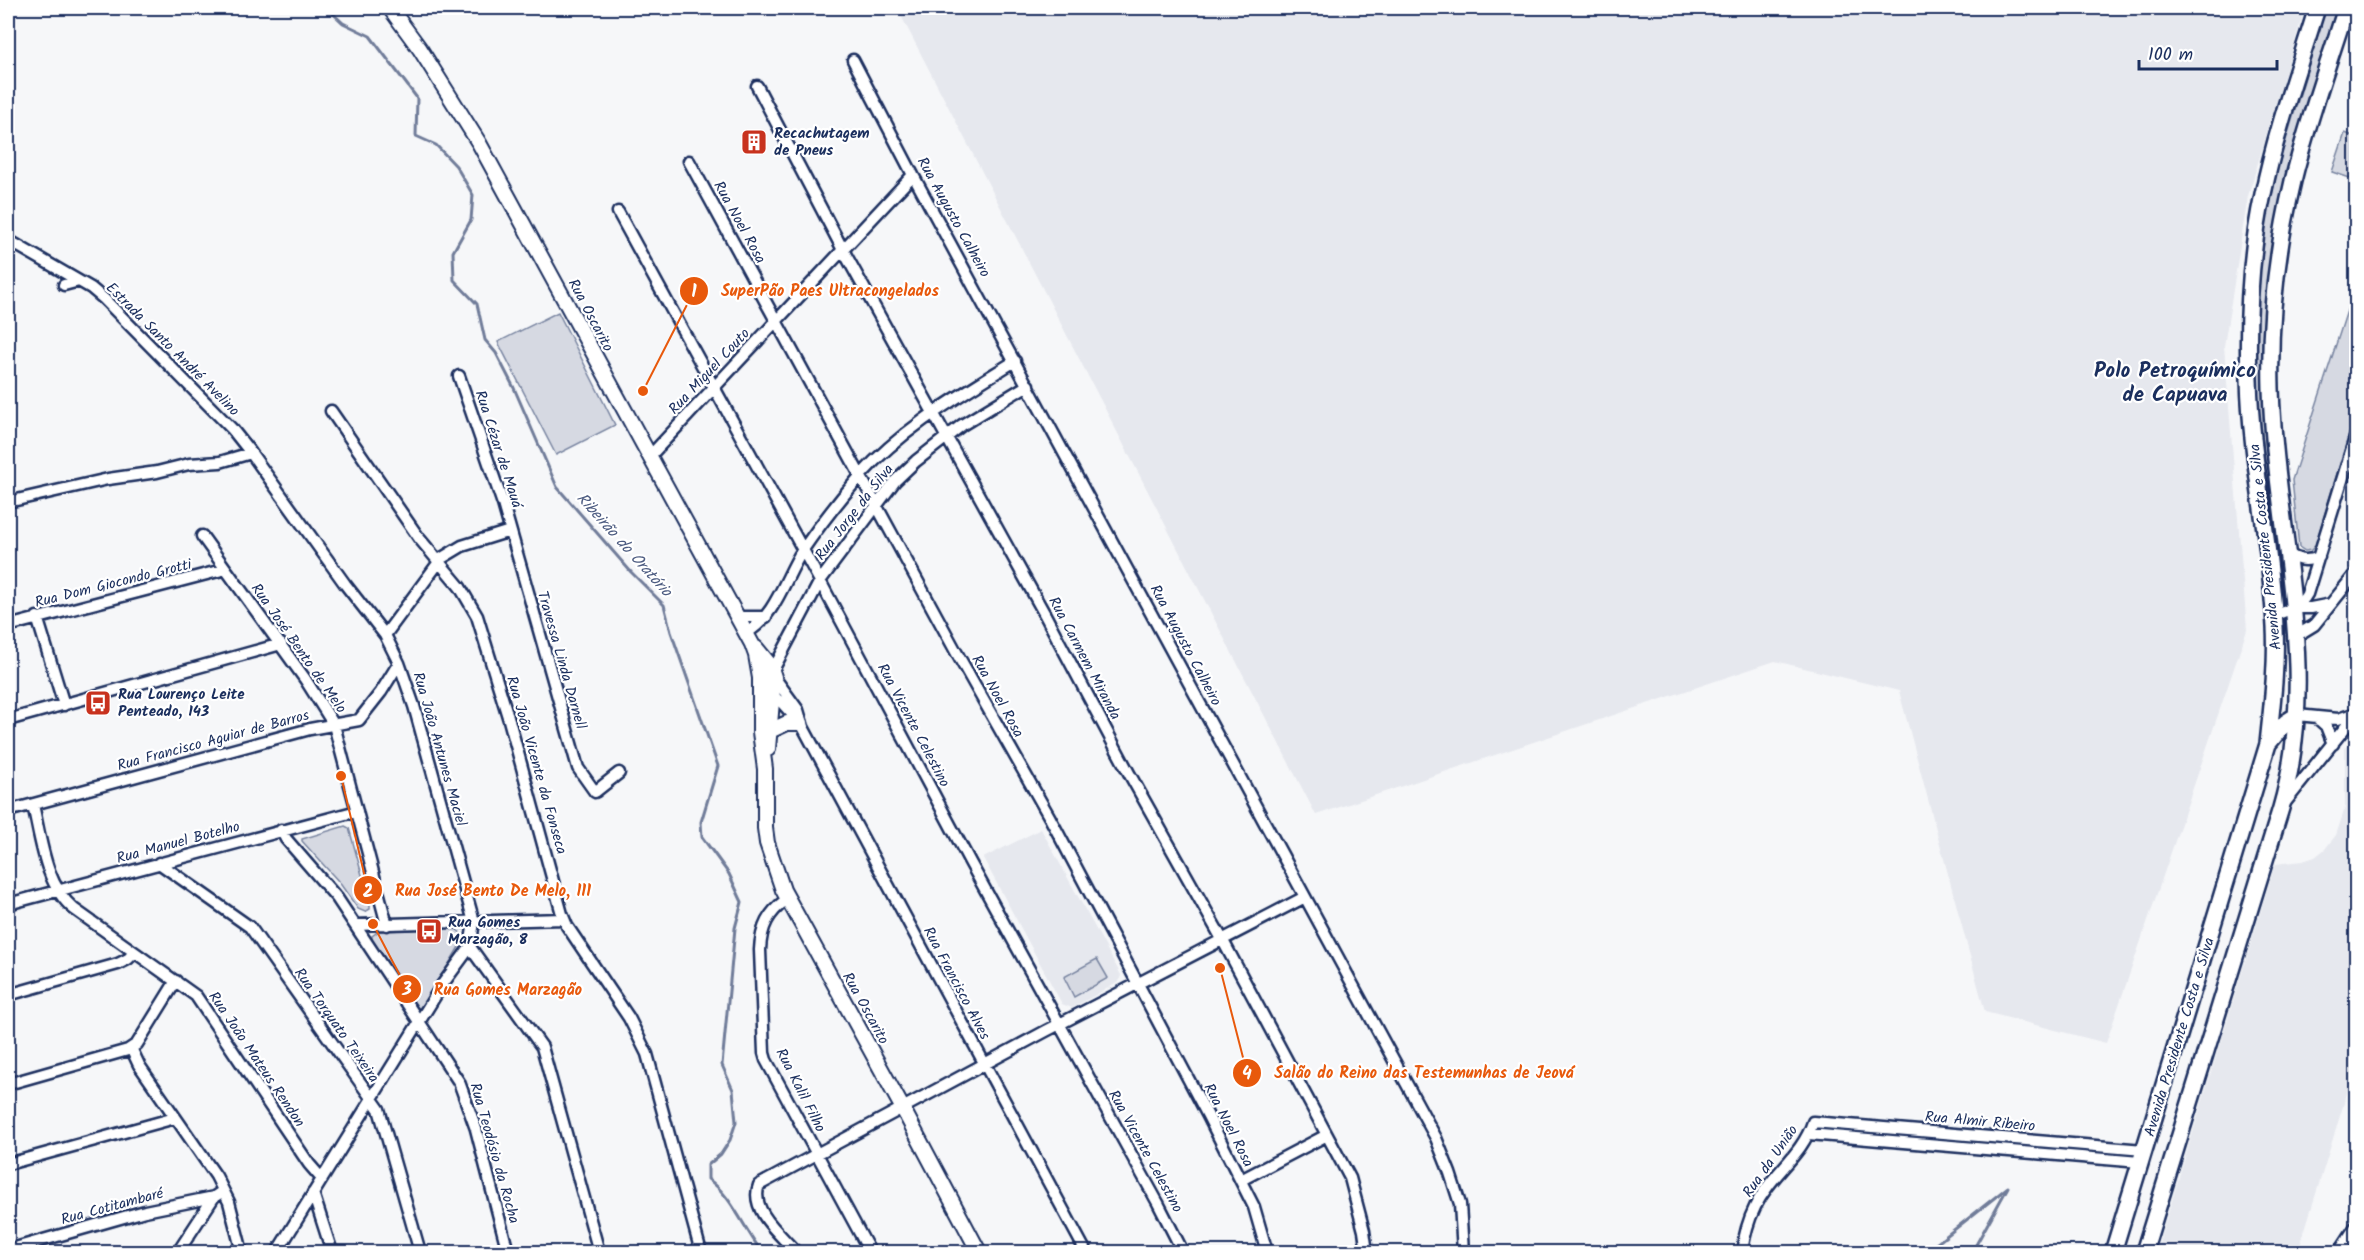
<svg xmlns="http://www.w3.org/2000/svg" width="2364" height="1260" font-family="Kalam,sans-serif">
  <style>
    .built { fill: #e6e8ee }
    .green { fill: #d6d9e2; stroke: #7884a0; stroke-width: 1.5 }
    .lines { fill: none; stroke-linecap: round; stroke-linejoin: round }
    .stream { stroke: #707c99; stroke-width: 3 }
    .minor-casing { stroke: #1b2f5e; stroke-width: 15 }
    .major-casing { stroke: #1b2f5e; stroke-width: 18 }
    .highway-casing { stroke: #1b2f5e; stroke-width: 20 }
    .minor { stroke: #fff; stroke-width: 10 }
    .major { stroke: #fff; stroke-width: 14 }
    .highway { stroke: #fff; stroke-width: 15 }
    .labels { text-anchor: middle; stroke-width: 4.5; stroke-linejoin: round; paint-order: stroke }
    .poi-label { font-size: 15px; font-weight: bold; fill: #1b2f5e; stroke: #fff; text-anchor: start }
    .street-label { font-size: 15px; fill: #1b2f5e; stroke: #fff }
    .water-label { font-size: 16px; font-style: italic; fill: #4d5c81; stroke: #fff }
    .district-label { font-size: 21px; font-weight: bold; fill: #1b2f5e; stroke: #fff }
    .leader { fill: none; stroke: #e8590c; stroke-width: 2 }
    .callout-dot { fill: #e8590c; stroke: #fff; stroke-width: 2 }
    .mark-label { font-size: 18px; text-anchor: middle; font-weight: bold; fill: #fff }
    .callout-label { font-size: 16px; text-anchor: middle; font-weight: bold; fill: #e8590c; stroke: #fff; stroke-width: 4.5; stroke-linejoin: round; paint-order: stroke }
  </style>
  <rect width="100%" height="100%" fill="#f6f7f9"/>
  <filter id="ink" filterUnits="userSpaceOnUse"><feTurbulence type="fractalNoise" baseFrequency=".0167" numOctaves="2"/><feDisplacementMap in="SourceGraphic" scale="12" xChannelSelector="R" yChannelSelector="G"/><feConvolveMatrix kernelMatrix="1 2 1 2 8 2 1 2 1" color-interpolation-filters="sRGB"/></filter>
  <g filter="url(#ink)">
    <path class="built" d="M897,8H2305L2248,196L2224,346L2247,630L2106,1043L1985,1012L1899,691L1775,661L1316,815Z
      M2354,732L2356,734V1064L2298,1252H2156L2275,864L2303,861L2315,857L2325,849L2336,835L2345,808V749Z
      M1041,829L1121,975L1119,982L1072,1008L1062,1004L983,858Z"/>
    <path class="green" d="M2326,8H2338L2295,147L2268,443L2284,596L2281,606L2259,410L2256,351L2257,297L2267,217L2279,163Z
      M2345,133L2356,137V170L2353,179L2332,172Z
      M2356,283V411L2315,546L2311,550L2305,551L2299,547L2292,480Z
      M558,312L615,425L556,455L498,342Z
      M345,826L349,828L370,904V909L365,912L358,909L339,882L302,841V839Z
      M455,928L463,935L462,942L423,1007L416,1008L372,942V936L379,931Z
      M1097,959L1108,978L1074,997L1064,977Z"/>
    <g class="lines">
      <path class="stream" d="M327,8L343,23L370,36L417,98L416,136L436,145L456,166L473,195L471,220L453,252L454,280L477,304L485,340L496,353L514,388L557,487L631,572L664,605L671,632L718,766L701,822L702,837L729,874L742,902L735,928L722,1065L733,1090L736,1122L730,1140L721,1154L708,1165V1179C732,1196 744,1229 762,1252
        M1926,1252L2008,1187L1972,1252"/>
      <defs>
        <path id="minor" d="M853,60L913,175L1436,1138L1450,1173L1460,1204L1463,1252
          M757,86L843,250L1044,613L1130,775L1222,939L1350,1178L1364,1231L1367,1252
          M689,161L960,659L1050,818L1208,1116L1254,1207L1267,1252
          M618,212L820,581L971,864L1158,1203L1183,1252
          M8,240L91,288L104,299L232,429L251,453L345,584L385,635L399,663L414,706L474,922L470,947L442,985L277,1252
          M64,285L79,281
          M459,376L503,504L578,768L595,792L619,773
          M331,411L419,538L460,587L477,616L509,720L562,914L567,926L629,1018L647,1054L701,1252
          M649,457L913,175
          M8,502L108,479L157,472L189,464L220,462L251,453
          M202,536L305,679L334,725L387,925
          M2287,552C2296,561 2307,562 2319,557
          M2293,608H2311L2331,604
          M2274,615C2288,611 2300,607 2307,594L2356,435
          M37,617L64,705
          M738,617H766
          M8,626L226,569
          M746,633C775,617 785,578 802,551C819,526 841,498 861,475C904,427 961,395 1015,361
          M385,635L442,558L462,546L510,531
          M2296,636L2314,625L2356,573
          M772,672L820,581L895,481L916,461L962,425L1028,385
          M770,676L774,677L798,710L803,727L1086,1252
          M769,693L782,703L801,724
          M2297,715L2338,719L2356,713
          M2316,717L2326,726L2333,744
          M8,720L281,644
          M33,805C41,839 45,885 74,909L196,996L309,1164L322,1179
          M2283,805L2356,714
          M8,811L310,729L359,720L381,692L399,663
          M281,830L286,839L337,898L459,1082L476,1129L508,1252
          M159,863L250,927L379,1109L420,1252
          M787,899C768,913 761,927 760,950L764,1053L766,1060L870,1252
          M8,904L357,811
          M355,925L564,919
          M470,947L542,1047L599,1252
          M8,995L118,964L128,959L134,953
          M131,1048L139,1065L216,1176L229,1202L242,1252
          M8,1084L128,1050L137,1044L176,981
          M1809,1134L2140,1162
          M8,1164L175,1118
          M1241,1180L1327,1135
          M313,1193L332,1252
          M8,1250L145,1211L214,1197L223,1191
          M178,1252L214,1197
          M796,1252C781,1235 749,1210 759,1185L1046,1031L1305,897
          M1742,1252C1744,1237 1748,1221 1755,1207C1770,1175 1802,1156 1813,1122L2144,1150
          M2339,1252L2356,1226"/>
        <path id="major" d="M390,8L420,49L479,143L752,644L756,655L760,678V732L765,769V828L767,843L783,890L903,1109L979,1252
          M756,648L770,665L774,677L768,749
          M770,731L787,723H800"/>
        <path id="highway" d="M2268,744L2286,722L2297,715
          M2113,1252L2268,744C2272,705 2277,666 2275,627C2271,544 2251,462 2249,379C2247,318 2250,254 2263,194C2276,131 2298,69 2317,8
          M2144,1252L2281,808C2321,670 2275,528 2271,388C2269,319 2277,249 2293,181C2307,123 2328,65 2346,8"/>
      </defs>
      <use href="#minor" class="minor-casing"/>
      <use href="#major" class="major-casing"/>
      <use href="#highway" class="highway-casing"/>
      <use href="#minor" class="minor"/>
      <use href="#major" class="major"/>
      <use href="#highway" class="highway"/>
    </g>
  </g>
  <defs>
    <symbol id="building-square" viewBox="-11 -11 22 22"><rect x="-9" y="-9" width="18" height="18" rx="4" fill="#c8321e" stroke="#fff"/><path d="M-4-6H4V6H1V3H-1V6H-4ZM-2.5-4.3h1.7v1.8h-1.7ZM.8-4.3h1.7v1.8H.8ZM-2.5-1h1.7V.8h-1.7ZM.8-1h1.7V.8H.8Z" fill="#fff"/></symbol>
    <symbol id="bus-square" viewBox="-11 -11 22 22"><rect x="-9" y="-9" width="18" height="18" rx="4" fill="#c8321e" stroke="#fff"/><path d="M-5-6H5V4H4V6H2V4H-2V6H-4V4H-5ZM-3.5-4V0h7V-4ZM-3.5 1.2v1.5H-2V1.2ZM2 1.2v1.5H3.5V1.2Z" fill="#fff"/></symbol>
  </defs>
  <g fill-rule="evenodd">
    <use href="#building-square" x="739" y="127" width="30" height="30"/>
    <use href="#bus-square" x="83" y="688" width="30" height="30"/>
    <use href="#bus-square" x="414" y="916" width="30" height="30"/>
  </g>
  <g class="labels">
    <g class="poi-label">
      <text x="774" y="138">Recachutagem<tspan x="774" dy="17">de Pneus</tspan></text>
      <text x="118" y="699">Rua Lourenço Leite<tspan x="118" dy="17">Penteado, 143</tspan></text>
      <text x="448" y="927">Rua Gomes<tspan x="448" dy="17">Marzagão, 8</tspan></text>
    </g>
    <g class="street-label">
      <text transform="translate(954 217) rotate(61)" y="5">Rua Augusto Calheiro</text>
      <text transform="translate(740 222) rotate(61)" y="5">Rua Noel Rosa</text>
      <text transform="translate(591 315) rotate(62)" y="5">Rua Oscarito</text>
      <text transform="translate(173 349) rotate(45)" y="5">Estrada Santo André Avelino</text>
      <text transform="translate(709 371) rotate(-47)" y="5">Rua Miguel Couto</text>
      <text transform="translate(499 449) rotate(72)" y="5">Rua Cézar de Mauá</text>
      <text transform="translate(854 512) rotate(-52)" y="5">Rua Jorge da Silva</text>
      <text transform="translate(2265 547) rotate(-96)" y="5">Avenida Presidente Costa e Silva</text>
      <text transform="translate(113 583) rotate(-14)" y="5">Rua Dom Giocondo Grotti</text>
      <text transform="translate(1186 645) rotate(62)" y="5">Rua Augusto Calheiro</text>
      <text transform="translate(299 648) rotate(55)" y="5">Rua José Bento de Melo</text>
      <text transform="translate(1085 658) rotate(62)" y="5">Rua Carmem Miranda</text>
      <text transform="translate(562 660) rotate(74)" y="5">Travessa Linda Darnell</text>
      <text transform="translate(998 696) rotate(61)" y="5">Rua Noel Rosa</text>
      <text transform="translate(914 725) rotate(62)" y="5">Rua Vicente Celestino</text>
      <text transform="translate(213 740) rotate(-15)" y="5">Rua Francisco Aguiar de Barros</text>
      <text transform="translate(440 749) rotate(74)" y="5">Rua João Antunes Maciel</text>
      <text transform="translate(537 765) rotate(74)" y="5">Rua João Vicente da Fonseca</text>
      <text transform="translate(178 842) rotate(-15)" y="5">Rua Manuel Botelho</text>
      <text transform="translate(957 983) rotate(62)" y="5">Rua Francisco Alves</text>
      <text transform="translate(866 1008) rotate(61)" y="5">Rua Oscarito</text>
      <text transform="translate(337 1025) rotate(55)" y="5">Rua Torquato Teixeira</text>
      <text transform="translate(2179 1037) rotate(-73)" y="5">Avenida Presidente Costa e Silva</text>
      <text transform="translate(257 1059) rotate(56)" y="5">Rua João Mateus Rendon</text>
      <text transform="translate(801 1090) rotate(63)" y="5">Rua Kalil Filho</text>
      <text transform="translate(1980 1121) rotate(5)" y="5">Rua Almir Ribeiro</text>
      <text transform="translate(1229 1125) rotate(63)" y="5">Rua Noel Rosa</text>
      <text transform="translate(1146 1151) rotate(61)" y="5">Rua Vicente Celestino</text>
      <text transform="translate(495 1153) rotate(74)" y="5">Rua Teodósio da Rocha</text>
      <text transform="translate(1770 1161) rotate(-55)" y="5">Rua da União</text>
      <text transform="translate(112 1206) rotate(-15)" y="5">Rua Cotitambaré</text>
    </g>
    <g class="water-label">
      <text transform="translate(625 544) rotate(48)" y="6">Ribeirão do Oratório</text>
    </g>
    <g class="district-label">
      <text x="2175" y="377">Polo Petroquímico<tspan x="2175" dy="24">de Capuava</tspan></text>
    </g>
  </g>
  <path class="leader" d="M643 391L694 291M341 776L368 890M373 924L407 989M1220 968L1247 1073"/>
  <g class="callout-dot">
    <circle cx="643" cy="391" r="6"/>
    <circle cx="341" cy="776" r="6"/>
    <circle cx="373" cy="924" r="6"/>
    <circle cx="1220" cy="968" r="6"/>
    <circle cx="694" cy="291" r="15"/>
    <circle cx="368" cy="890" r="15"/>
    <circle cx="407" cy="989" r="15"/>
    <circle cx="1247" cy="1073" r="15"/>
  </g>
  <g class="mark-label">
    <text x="694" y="297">1</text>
    <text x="368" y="897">2</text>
    <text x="407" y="995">3</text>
    <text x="1247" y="1079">4</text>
  </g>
  <g class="callout-label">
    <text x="830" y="296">SuperPão Paes Ultracongelados</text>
    <text x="493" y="896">Rua José Bento De Melo, 111</text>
    <text x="508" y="995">Rua Gomes Marzagão</text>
    <text x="1424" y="1078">Salão do Reino das Testemunhas de Jeová</text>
  </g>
  <rect width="2364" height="1260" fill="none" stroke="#fff" stroke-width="30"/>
  <rect x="15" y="15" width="2334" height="1230" fill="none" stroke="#1b2f5e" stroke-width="2" filter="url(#ink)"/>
  <path d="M2139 60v9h138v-9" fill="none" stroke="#1b2f5e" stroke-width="3"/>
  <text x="2148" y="60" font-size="18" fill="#1b2f5e" stroke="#ffffff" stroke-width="4.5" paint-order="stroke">100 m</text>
</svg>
